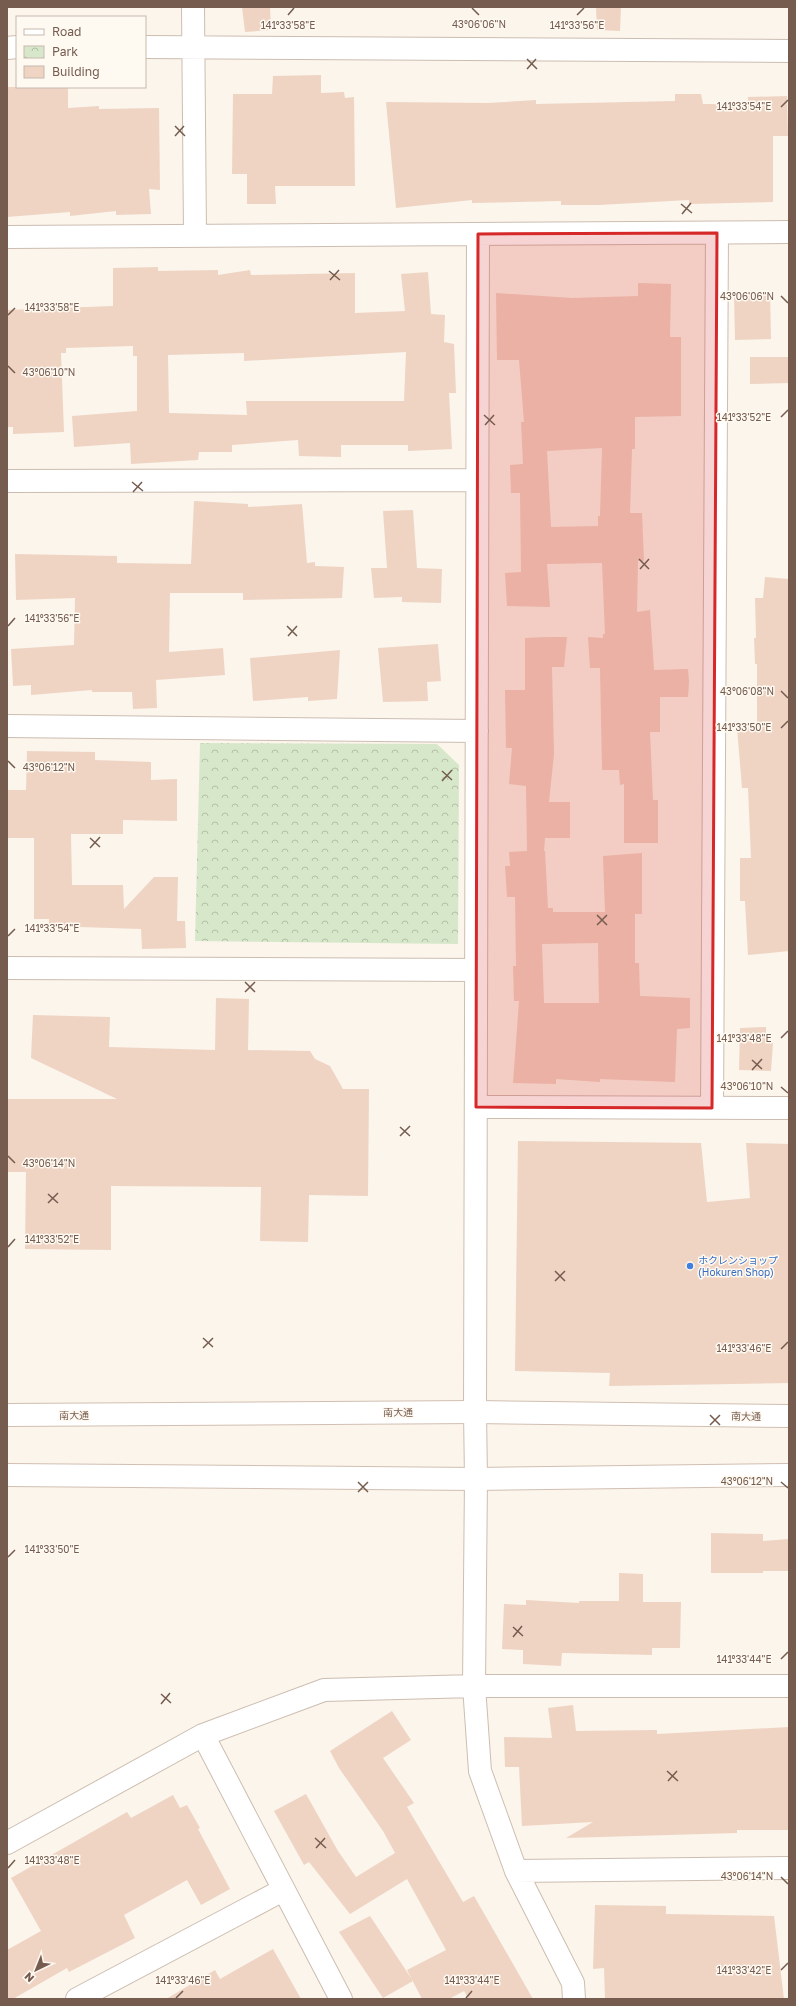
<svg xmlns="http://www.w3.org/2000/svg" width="796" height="2006" font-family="'Golos Text','Noto Sans JP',sans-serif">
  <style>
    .park { fill: url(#park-crowns) }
    .building { fill: #efd4c4; fill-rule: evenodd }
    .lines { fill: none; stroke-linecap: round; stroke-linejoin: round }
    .minor-casing { stroke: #cdbdb1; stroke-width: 24 }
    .secondary-casing { stroke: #d2bfb1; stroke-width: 24 }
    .minor { stroke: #fff; stroke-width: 22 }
    .secondary { stroke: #fff; stroke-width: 22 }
    .marked { fill: #d62828; fill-opacity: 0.2; stroke: #d62828; stroke-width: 3; stroke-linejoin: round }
    .ticks { fill: none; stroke: #755c4f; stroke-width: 1.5 }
    .shop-dot { fill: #3f7fe0; stroke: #fef9f1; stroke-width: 1.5 }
    .labels { text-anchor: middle; stroke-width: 3; stroke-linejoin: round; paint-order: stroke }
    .shop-label { font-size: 10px; fill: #366cbe; stroke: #fef9f1; text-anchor: start }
    .street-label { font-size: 10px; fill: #755c4f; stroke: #fef9f1 }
    .ticks-label { font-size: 10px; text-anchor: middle; fill: #755c4f; stroke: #fef9f1; stroke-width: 3; stroke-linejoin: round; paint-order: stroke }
  </style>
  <defs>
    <pattern id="park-crowns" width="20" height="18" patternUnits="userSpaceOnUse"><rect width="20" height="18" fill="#d7e8ca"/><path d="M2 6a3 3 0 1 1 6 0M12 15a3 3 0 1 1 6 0" fill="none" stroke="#b3bfa6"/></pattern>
  </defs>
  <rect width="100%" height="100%" fill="#fbf5eb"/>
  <path class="park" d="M200,743L437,744L459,765L458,944L195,941Z"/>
  <path class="building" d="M242,7H270L271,30L245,32Z
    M596,7H621L620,31L597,30Z
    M321,75V93L344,92L345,98L354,97L355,186H275L276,204H247V174H232L233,94H272L273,76Z
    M7,87H68V108L99,106V109L159,108L160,190L149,189L151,214L116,215V211L70,216V212L7,217Z
    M675,94H701L703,104H748V97L787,96L788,136H773V202L689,204V200L599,205H561V201L472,203V200L396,208L386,102L488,103L536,100V104L675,101Z
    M158,267V271L218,270V275L250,270L251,275L355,273V313L405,311L401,274L428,272L431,314L445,315L444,342L454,344L456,393H449L452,449L408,451V445H341V457L299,456L298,440L232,445V452H199L198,460L131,464L130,443L74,447L72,416L137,411V356H133V346L66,348V353H61L64,432L13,434V427H7V310L113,306V268ZM406,352L404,401H246L247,415L169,413L168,355L244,353V361Z
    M638,283L671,284L670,337H681V416L635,417V449H632L630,513H642L644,561H638L637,612L650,610L654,670L688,669L689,682L688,697H660V732H650L653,800H658V843H624V784L620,785L619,770H602L600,668H590L588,637L603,638V634H605L602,563L547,564L550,607L507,606L505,573L521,572L520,493H511L510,465L523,464L521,422H524L519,360H497L496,293L572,298L638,296ZM602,448L600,516H598V526L551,527L547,451Z
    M770,294L771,339L735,340L734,295Z
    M750,357H788L789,383L750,384Z
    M194,501L248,504V507L302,504L307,563L315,562V566L344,567L342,598L243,600V593H170L169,652L223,648L225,675L156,680L157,708L133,709L132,692H92V690L31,695V685L13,686L11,649L74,645L75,598L16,600L15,554L117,556V563L191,564Z
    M413,510L417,568L442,569L441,603L402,602V597L374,598L371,568H387L383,511Z
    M765,577L789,579V951L748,955L745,901H740V858H751L748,788H742L737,728L757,727V664H755L754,638H756L755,598H763Z
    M547,637H567L564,667H552L554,754L549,802H570V838H545L544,851H545L548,908H553V912H605L603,856L642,853V914H635V963H639L640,996L690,998V1028L677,1029L675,1082L600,1079V1082L556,1079V1084L513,1083L519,1001H514L513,966H516L515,897H507L505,866H510L509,852L527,851L526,786L509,784L512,748H506L505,690H525V638ZM598,943L599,1003H544L542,944Z
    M438,644L441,681L427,682L428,701L383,702L378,648Z
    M340,650L337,699L308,701V697L253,701L250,658Z
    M27,751L95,752V760L151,762V780L177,779V821L123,820V834H71L72,885H123L124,909L154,877H178L177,921H185L186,948L142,949L141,929L49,926V919H34V838H7V790H26Z
    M216,998L249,999L248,1050L310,1051L315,1059L330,1066L343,1089H369L368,1196L309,1195L308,1242L260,1241L261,1187L111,1186V1250L25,1249L26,1172H7V1099H117L31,1058L33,1015L110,1017L109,1047L215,1050Z
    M766,1027V1043H773L771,1071L739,1070L740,1028Z
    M518,1141L701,1143L707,1202L750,1198L746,1143L789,1144V1383L609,1386L610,1373L515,1371Z
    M711,1533L763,1534V1541L789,1539V1571H763V1573H711Z
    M619,1573L643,1574V1602H681L680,1648H652V1655L562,1653L561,1666L523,1664V1650L502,1649L504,1604L526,1605V1600L579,1603V1601H619Z
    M573,1705L576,1731L657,1730V1734L789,1727V1830H737V1833L566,1838L593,1822L522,1826L519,1767H505L504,1737L552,1738L548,1708Z
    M392,1711L411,1740L383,1758L414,1803L407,1807L463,1902L474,1896L533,1999H469L464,1991L449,1999H422L407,1970L446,1950L407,1879L350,1914L309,1862L304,1865L274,1811L306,1794L338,1851L356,1877L395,1853L383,1831L339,1768L330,1751Z
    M173,1795L180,1808L187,1805L200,1828L198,1829L230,1889L201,1905L187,1880L124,1915L135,1938L69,1972L67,1968L13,1999H7V1950L41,1931L11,1878L127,1812L131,1818Z
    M595,1905L666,1906V1914L774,1916L784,1999H605L604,1968L593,1969Z
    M370,1916L413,1981L383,1998L339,1932Z
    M273,1949L301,1999H166L215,1970L220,1979Z"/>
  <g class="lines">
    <defs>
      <path id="minor" d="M193,7L195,235
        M145,47L789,51
        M7,48L17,47
        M478,234L475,1412L476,1479L474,1686L480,1771L516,1871L573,1983L574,1999
        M7,237L789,232
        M7,481L477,480
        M7,726L477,731
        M7,968L476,970
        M476,1107L789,1108
        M712,1108L717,233
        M203,1735L341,1999
        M7,1843L203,1735L324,1690L474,1686H789
        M516,1871L789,1868
        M77,1999L283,1890"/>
      <path id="secondary" d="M7,1415L475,1412L789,1416
        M7,1475L476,1479L789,1475"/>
    </defs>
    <use href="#minor" class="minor-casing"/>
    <use href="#secondary" class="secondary-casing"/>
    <use href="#minor" class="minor"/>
    <use href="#secondary" class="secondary"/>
  </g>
  <path class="marked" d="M717,233L712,1108L476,1107L478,234Z"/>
  <path class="ticks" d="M472,8L479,15M288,15L294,8M577,15L584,8M527,59L537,69M527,69L536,59M781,107L788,100M175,126L185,136M175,136L184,126M681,204L692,213M682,214L691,203M329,271L340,280M330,280L339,270M781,296L788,303M8,315L15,308M8,366L15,373M484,415L495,425M781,417L788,410M485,425L494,415M132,482L143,491M133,492L142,482M639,559L649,569M640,569L649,559M8,626L15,618M287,626L297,636M288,636L297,626M781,691L788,698M781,728L788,721M8,761L15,768M442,771L452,780M442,781L452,770M90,838L100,847M90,848L100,837M597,915L607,925M597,925L607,915M8,936L15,929M245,982L255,992M245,992L255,982M781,1038L788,1031M752,1060L762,1069M752,1070L762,1059M781,1087L788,1093M400,1127L410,1136M400,1136L410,1126M8,1156L15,1163M48,1194L58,1203M48,1203L58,1193M8,1247L15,1239M555,1271L565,1281M555,1281L565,1271M203,1338L213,1347M203,1348L213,1338M781,1349L788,1342M710,1415L720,1425M710,1425L720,1415M358,1482L368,1492M781,1482L788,1488M358,1492L368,1482M8,1557L15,1550M513,1627L523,1636M513,1637L522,1626M781,1659L788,1652M161,1694L171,1703M161,1704L170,1693M667,1771L678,1781M668,1781L677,1771M315,1838L326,1848M316,1848L325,1838M8,1868L15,1860M781,1877L788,1884M781,1970L788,1963M176,1998L183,1991M466,1998L472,1991"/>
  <circle class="shop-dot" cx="690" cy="1266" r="4"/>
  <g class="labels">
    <g class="shop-label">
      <text x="698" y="1264">ホクレンショップ<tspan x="698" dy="12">(Hokuren Shop)</tspan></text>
    </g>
    <g class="street-label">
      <text x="398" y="1416">南大通</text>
      <text x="74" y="1419">南大通</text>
      <text transform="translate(746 1416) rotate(1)" y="4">南大通</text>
    </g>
  </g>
  <g class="ticks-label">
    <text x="479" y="28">43°06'06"N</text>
    <text x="288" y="29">141°33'58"E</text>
    <text x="577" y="29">141°33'56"E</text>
    <text x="744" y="110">141°33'54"E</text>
    <text x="747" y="300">43°06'06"N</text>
    <text x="52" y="311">141°33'58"E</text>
    <text x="49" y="376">43°06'10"N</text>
    <text x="744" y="421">141°33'52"E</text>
    <text x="52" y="622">141°33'56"E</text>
    <text x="747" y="695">43°06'08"N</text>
    <text x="744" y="731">141°33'50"E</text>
    <text x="49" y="771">43°06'12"N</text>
    <text x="52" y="932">141°33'54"E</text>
    <text x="744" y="1042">141°33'48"E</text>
    <text x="747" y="1090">43°06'10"N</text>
    <text x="49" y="1167">43°06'14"N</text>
    <text x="52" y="1243">141°33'52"E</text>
    <text x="744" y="1352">141°33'46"E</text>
    <text x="747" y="1485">43°06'12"N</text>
    <text x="52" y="1553">141°33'50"E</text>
    <text x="744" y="1663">141°33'44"E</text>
    <text x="52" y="1864">141°33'48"E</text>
    <text x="747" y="1880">43°06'14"N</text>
    <text x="744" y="1974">141°33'42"E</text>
    <text x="183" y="1984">141°33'46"E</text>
    <text x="472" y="1984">141°33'44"E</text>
  </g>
  <rect width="796" height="2006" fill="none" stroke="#755c4f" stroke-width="16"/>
  <rect x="16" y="16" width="130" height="72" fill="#fef9f1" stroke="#c7bab0"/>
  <rect x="24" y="29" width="20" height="6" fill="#ffffff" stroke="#c7bab0"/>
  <text x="52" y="36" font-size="12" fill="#755c4f">Road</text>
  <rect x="24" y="46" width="20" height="12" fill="url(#park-crowns)" stroke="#c7bab0"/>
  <text x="52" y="56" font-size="12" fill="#755c4f">Park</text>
  <rect x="24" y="66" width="20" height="12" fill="#efd4c4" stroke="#c7bab0"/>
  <text x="52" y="76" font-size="12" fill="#755c4f">Building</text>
  <g transform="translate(36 1970) rotate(223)" stroke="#fef9f1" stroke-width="3" paint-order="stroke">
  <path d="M0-3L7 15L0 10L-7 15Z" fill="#755c4f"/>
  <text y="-6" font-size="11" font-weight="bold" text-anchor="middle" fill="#755c4f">N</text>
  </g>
</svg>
